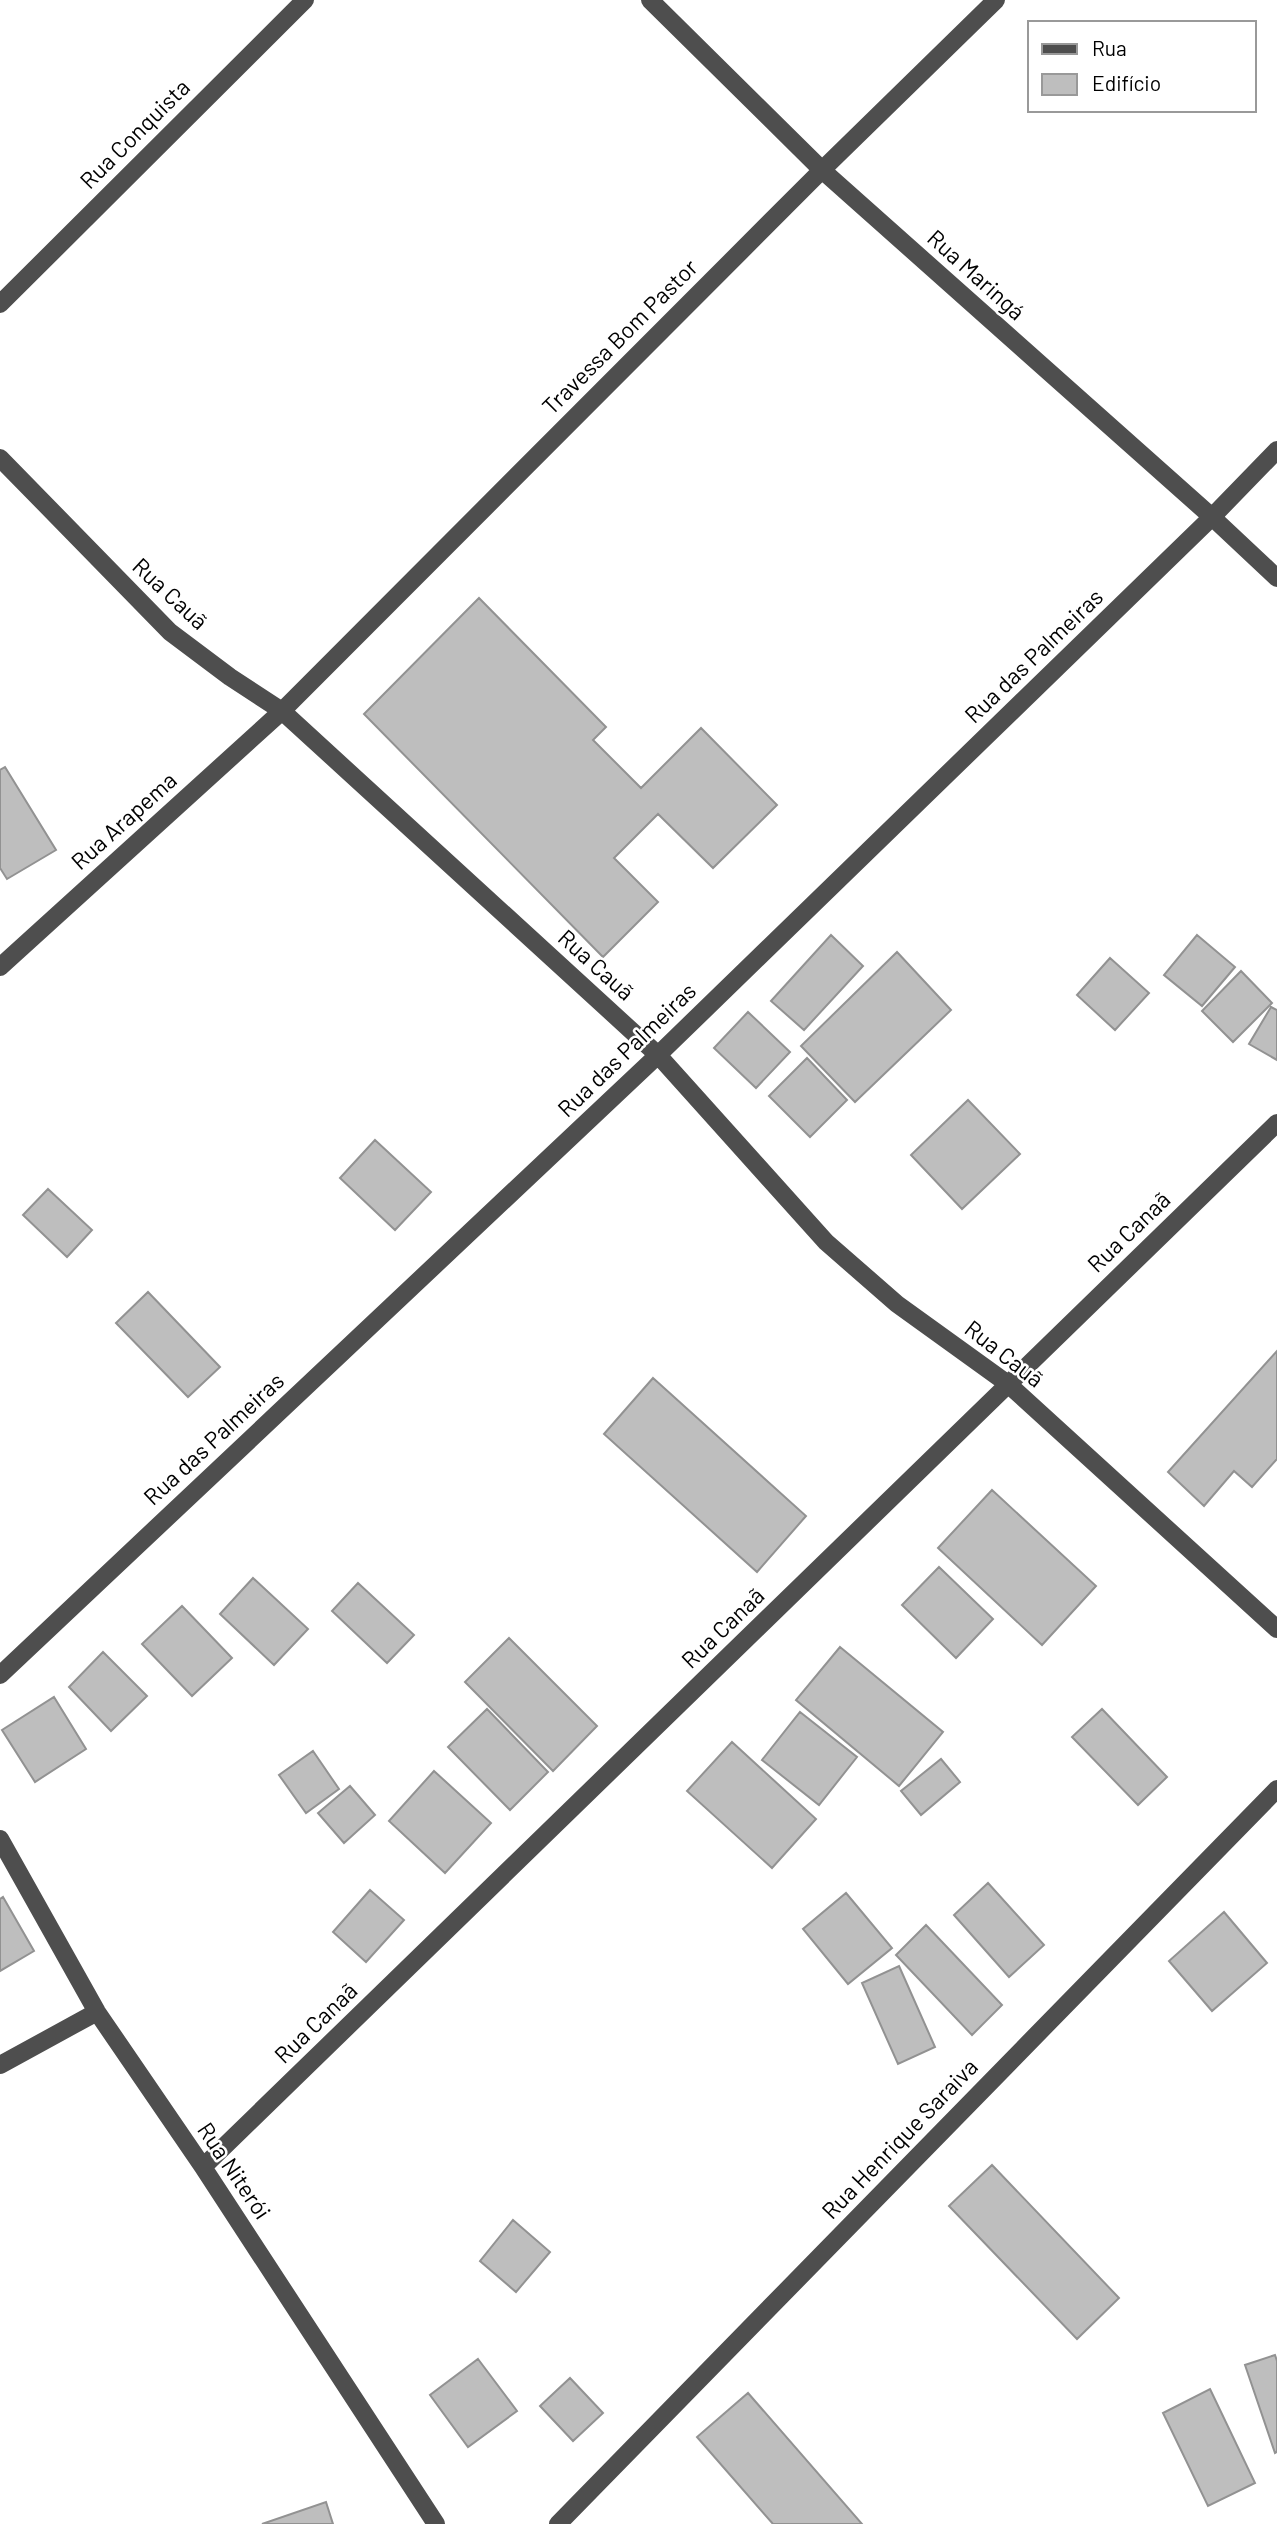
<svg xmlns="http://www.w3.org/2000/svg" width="1277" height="2524" font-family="Barlow,sans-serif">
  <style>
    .building { fill: #bebebe; stroke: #929292; stroke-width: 2 }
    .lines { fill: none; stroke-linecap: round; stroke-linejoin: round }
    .minor { stroke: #4e4e4e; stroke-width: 18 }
    .labels { text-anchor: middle; stroke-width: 5; stroke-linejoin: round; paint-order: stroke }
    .street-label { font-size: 23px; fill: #000; stroke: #fff }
  </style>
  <rect width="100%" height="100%" fill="#fff"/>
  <path class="building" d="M479,598L606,727L593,740L641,788L701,728L777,805L713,868L658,814L614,858L658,902L603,957L364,714Z
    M5,767L56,850L7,879L0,868V770Z
    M831,935L863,966L804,1030L771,1001Z
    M1197,935L1235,967L1202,1006L1164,975Z
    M897,952L951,1010L855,1102L801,1046Z
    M1110,958L1149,993L1115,1030L1077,995Z
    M1241,971L1272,1003L1233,1042L1202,1011Z
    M1271,1007L1277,1010V1060L1249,1044Z
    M748,1012L790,1052L756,1088L714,1048Z
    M807,1058L847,1100L810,1137L769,1096Z
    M968,1100L1020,1154L962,1209L911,1155Z
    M375,1140L431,1192L395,1230L340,1178Z
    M48,1189L92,1230L67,1257L23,1215Z
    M148,1292L220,1367L188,1397L116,1323Z
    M1277,1351V1459L1252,1487L1234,1471L1204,1506L1168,1472Z
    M653,1378L806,1516L757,1572L604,1434Z
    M992,1490L1096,1586L1042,1645L938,1548Z
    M939,1567L993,1619L956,1658L902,1605Z
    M253,1578L308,1629L274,1665L220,1614Z
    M358,1583L414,1635L387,1663L332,1611Z
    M182,1606L232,1658L192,1696L142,1644Z
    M509,1638L597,1726L553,1771L465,1682Z
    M840,1647L943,1732L899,1786L796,1700Z
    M103,1652L147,1696L111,1731L69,1687Z
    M54,1697L86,1749L35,1782L2,1730Z
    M487,1709L548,1772L510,1810L448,1747Z
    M1102,1709L1167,1777L1138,1805L1072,1737Z
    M800,1712L857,1757L819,1805L762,1760Z
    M732,1742L816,1819L772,1868L687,1791Z
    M313,1751L339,1789L306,1813L279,1775Z
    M941,1759L960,1782L921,1815L901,1791Z
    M434,1771L491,1823L445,1873L389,1821Z
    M350,1786L375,1815L344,1843L318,1813Z
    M988,1883L1044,1945L1009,1977L954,1915Z
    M370,1890L404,1920L366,1962L333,1932Z
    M846,1893L892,1948L848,1984L803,1929Z
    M3,1897L34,1951L0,1971V1899Z
    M1224,1912L1267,1963L1212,2011L1169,1961Z
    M926,1925L1002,2005L972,2035L896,1955Z
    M899,1966L935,2047L898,2064L862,1983Z
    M992,2165L1119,2298L1077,2339L949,2206Z
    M513,2220L550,2252L516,2292L480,2261Z
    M1275,2355L1277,2361V2452L1275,2453L1245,2365Z
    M478,2359L517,2411L468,2447L430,2395Z
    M570,2378L603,2413L573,2441L540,2406Z
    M1210,2389L1255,2483L1208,2506L1163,2413Z
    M748,2393L862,2524H773L697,2437Z
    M326,2502L333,2524H262Z"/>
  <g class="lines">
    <path class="minor" d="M650,0L822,170L1212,517L1277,578
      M0,304L305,0
      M0,458L170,632L230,677L282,711L658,1055L826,1242L897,1304L1008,1384L1277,1629
      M0,967L282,711L822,170L996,0
      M0,1675L658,1055L1212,517L1277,450
      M0,1839L97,2012L203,2167L436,2524
      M0,2065L97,2012
      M203,2167L1277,1123
      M558,2524L1277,1789"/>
  </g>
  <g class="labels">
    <g class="street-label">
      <text transform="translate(135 134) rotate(-45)" y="8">Rua Conquista</text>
      <text transform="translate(976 275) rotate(42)" y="8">Rua Maringá</text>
      <text transform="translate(620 337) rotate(-45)" y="8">Travessa Bom Pastor</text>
      <text transform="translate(170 594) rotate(43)" y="8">Rua Cauã</text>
      <text transform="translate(1034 656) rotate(-44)" y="8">Rua das Palmeiras</text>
      <text transform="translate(124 821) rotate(-42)" y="8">Rua Arapema</text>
      <text transform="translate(596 965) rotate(42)" y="8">Rua Cauã</text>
      <text transform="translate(627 1050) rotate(-44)" y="8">Rua das Palmeiras</text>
      <text transform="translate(1129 1232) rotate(-44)" y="8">Rua Canaã</text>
      <text transform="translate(1004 1354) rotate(38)" y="8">Rua Cauã</text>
      <text transform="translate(214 1439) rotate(-43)" y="8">Rua das Palmeiras</text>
      <text transform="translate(723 1628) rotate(-44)" y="8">Rua Canaã</text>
      <text transform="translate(316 2023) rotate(-44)" y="8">Rua Canaã</text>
      <text transform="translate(900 2139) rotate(-46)" y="8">Rua Henrique Saraiva</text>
      <text transform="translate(234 2171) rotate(56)" y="8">Rua Niterói</text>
    </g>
  </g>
  <rect x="1028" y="21" width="228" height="91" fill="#ffffff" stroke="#999999" stroke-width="2"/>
  <rect x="1042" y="44" width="35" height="10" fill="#4e4e4e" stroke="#999999" stroke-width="2"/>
  <text x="1092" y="56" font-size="21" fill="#000000">Rua</text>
  <rect x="1042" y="74" width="35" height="21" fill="#bebebe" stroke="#999999" stroke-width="2"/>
  <text x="1092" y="91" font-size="21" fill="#000000">Edifício</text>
</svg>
